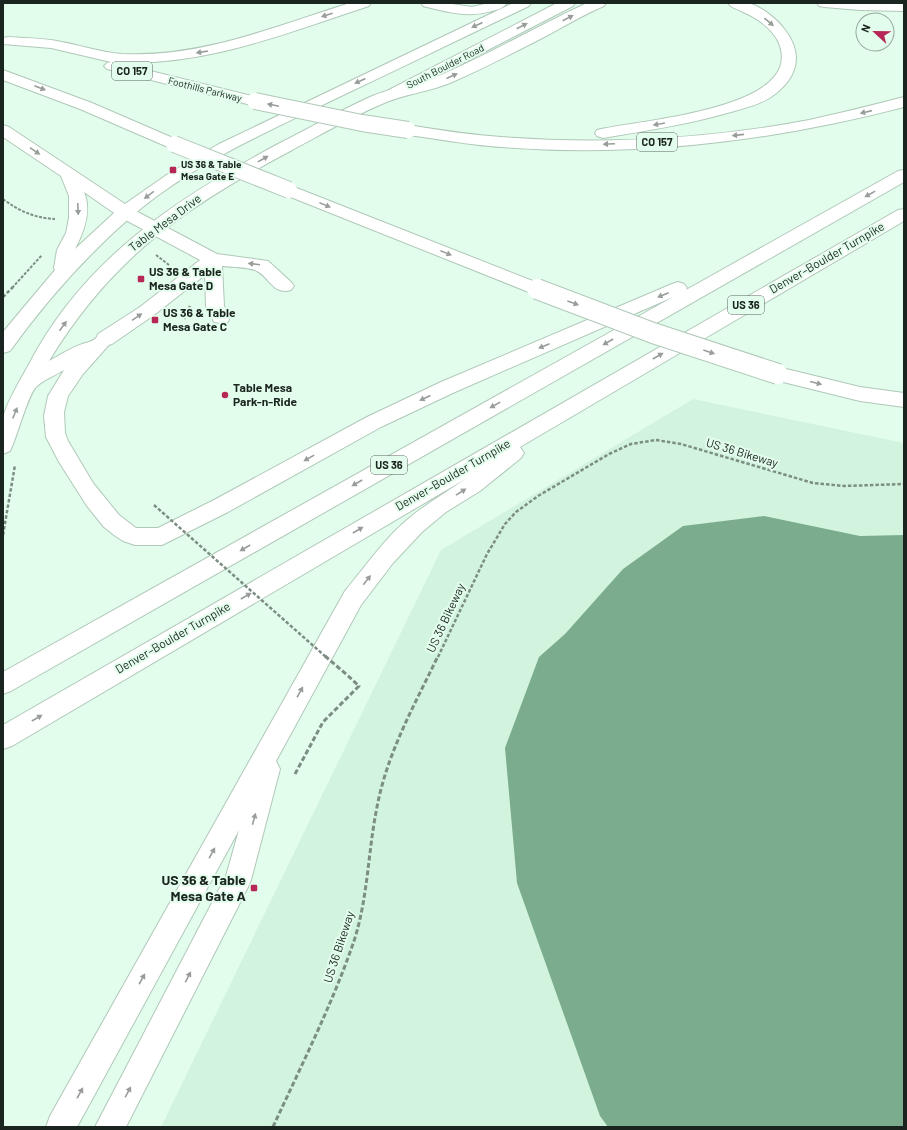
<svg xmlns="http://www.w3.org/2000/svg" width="907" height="1130" font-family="Barlow,sans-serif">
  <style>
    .built { fill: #d2f4de }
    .water { fill: #7bac8e }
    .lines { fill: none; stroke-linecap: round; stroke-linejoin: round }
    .minor-casing { stroke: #afc8b8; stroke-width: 2 }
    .major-casing { stroke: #afc8b8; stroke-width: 2 }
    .highway-casing { stroke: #afc8b8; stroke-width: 2 }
    .path-far2 { stroke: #7c8d82; stroke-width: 2; stroke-dasharray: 3 1.5; stroke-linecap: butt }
    .path-far1 { stroke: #7c8d82; stroke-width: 2.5; stroke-dasharray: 3.5 2; stroke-linecap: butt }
    .path { stroke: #7c8d82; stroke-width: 3; stroke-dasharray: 5 2.5; stroke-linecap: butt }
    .minor { fill: #fff; fill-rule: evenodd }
    .major { fill: #fff; fill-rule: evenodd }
    .highway { fill: #fff; fill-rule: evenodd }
    .highway-bridge-far1-casing { stroke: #afc8b8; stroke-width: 18; stroke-linecap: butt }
    .highway-bridge-casing { stroke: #afc8b8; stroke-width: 22; stroke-linecap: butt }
    .path-bridge-far1 { stroke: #7c8d82; stroke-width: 2.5; stroke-dasharray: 3.5 2; stroke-linecap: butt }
    .path-bridge { stroke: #7c8d82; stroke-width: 3; stroke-dasharray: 5 2.5; stroke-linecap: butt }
    .highway-bridge-far1 { stroke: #fff; stroke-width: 16 }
    .highway-bridge { stroke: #fff; stroke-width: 20 }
    .oneway { fill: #989d9a }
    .poi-dot { fill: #b62656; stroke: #e3fdec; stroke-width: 1.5 }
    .labels { text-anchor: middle; stroke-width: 4; stroke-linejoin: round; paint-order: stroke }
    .far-street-label { font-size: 10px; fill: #1b251f; stroke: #e3fdec }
    .far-poi-label { font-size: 10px; font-weight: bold; fill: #1b251f; stroke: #e3fdec; text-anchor: start }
    .shield { fill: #e3fdec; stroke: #57665c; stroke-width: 1 }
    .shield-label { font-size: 11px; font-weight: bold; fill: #1b251f }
    .street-label { font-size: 12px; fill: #1b251f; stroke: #e3fdec }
    .poi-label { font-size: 12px; font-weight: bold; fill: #1b251f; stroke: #e3fdec; text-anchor: start }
    .near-poi-label { font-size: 14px; font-weight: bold; fill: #1b251f; stroke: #e3fdec; text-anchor: end }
  </style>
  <rect width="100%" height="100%" fill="#e3fdec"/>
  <path class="built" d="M693,399L904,443V1127H161L441,550Z"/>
  <path class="water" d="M764,516L860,536L904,535V1127H608L600,1116L517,883L505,748L539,657L565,634L623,569L683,526Z"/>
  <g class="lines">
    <defs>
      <path id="minor" d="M126,208L132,209L217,254L268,261L291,282L294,286L291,290C273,295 270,278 257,271C251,267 231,267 222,266L224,306L230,317L228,322L221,323L214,322L206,306L205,275L154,315L112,344L105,346L98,344L96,339L98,334L140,307L200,260L120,217L117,213L120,209Z"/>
      <path id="major" d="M557,3H575L573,6L393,99L388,101L383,99L380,96L383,93Z"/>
      <path id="highway" d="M350,3H371L369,6C286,33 202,68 114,62L260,98L263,101L260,104L255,106L107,69L104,66L107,63L111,62L51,48L3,44V38L8,37C24,38 41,38 57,41C79,45 99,52 122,54C201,58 276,26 350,3Z
        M421,3H445L472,7L489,3L506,4C503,8 497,10 492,11C468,18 447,12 423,6Z
        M513,3H531L529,6C465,36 401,68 337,98C267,132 193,164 133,215C87,255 46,301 10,351L3,353V332L55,270L54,268L57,250L66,233L69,218V196L61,176L3,137V125L9,127L125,204L168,174L219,144ZM84,192L114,213L75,249C84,232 92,211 84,192Z
        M587,3H606L604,6C585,14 568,24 550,34C517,51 484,68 450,83C428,92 404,94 382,104C351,117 322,134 292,150C187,206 112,257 49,361C62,354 75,345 89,342C99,340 97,330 112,334L114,339L83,374L68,396L64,412L65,433L68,441L93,483L119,515L136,528H158L214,500L367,417L441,382L672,284L678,282L684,284L687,288L686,290L898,171L904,170V182L11,691L3,694V672L673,297L455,392L381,427L228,512L162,545H135L123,541L114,535L104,527L87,506L59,462L46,437L44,416L48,396L64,370C56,375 45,379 37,386C28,393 17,438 10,451L3,454C3,442 1,430 3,419C5,405 21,379 28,366C83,259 177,198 280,143C310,128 339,111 370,97C393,87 418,85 441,75C491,53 538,26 587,3Z
        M728,3C734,3 740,2 746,3C759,4 778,20 785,30C805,56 796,80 771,97C759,105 744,108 731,112C689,124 646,131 603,138L597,136L595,133L597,130C635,120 810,110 778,41C771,28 757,18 743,12C738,9 731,8 728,3Z
        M817,3H904V11L860,10L824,7L819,6Z
        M3,70L92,103L180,141L182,144L180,147L174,149L168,147L80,109L3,80Z
        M904,97V107C773,141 637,158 501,147C470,145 439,139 408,135L402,133L400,130L402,127L408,125C439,130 470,135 501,137C603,145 709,139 809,120C841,113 873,105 904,97Z
        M289,185L543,285L546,289L543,293L537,295L531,293L283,194L281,190L283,186Z
        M904,209V221L520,447L524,453L521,458L480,491L446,512L422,532L393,563L361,605L276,761L280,769L251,880L247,889L126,1127H95L226,876L239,830L77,1127H46L50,1116L345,591C365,567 384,539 408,519C427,503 447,492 467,478L12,746L3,749V725L898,210Z
        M778,367L860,387L904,393V407L860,401L771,379L768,374L771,369Z"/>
    </defs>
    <use href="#minor" class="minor-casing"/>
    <use href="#major" class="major-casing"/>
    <use href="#highway" class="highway-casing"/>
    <path class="path-far2" d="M3,199C19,211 35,218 55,219
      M156,255L169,265
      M12,288L42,255"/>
    <path class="path-far1" d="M3,297L13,287
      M184,319L190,306
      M3,535L15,465
      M438,657L487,554L505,524L516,512L538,496L609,454L631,444L656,440L681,444L813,483L844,486L904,484"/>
    <path class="path" d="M295,774L323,722L359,686L346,674
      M273,1127C301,1066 332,1005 354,941C368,898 368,851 377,807C387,753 415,704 438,656"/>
    <use href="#minor" class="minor"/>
    <use href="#major" class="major"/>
    <use href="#highway" class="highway"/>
    <defs>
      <path id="highway-bridge-far1" d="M255,101L362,123L408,130
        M174,144L289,190"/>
      <path id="highway-bridge" d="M537,289L653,333L778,374"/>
    </defs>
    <use href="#highway-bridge-far1" class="highway-bridge-far1-casing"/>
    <use href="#highway-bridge" class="highway-bridge-casing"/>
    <path class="path-bridge-far1" d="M154,505L326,657"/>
    <path class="path-bridge" d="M325,656L346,674"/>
    <use href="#highway-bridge-far1" class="highway-bridge-far1"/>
    <use href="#highway-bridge" class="highway-bridge"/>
  </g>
  <defs><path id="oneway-solid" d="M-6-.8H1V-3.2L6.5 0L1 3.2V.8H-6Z"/></defs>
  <g class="oneway">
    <use href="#oneway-solid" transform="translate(327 15) rotate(162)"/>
    <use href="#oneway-solid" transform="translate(568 18) rotate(-27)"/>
    <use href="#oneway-solid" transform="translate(769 22) rotate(40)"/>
    <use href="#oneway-solid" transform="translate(477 25) rotate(155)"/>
    <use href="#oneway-solid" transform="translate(522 26) rotate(-27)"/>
    <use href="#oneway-solid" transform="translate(202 52) rotate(171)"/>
    <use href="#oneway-solid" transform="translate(452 76) rotate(-24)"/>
    <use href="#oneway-solid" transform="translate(360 81) rotate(155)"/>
    <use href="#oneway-solid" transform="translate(40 88) rotate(21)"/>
    <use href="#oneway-solid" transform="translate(273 105) rotate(-168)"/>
    <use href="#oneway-solid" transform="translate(866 112) rotate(167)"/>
    <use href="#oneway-solid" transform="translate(659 124) rotate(170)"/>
    <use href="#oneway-solid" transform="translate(738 135) rotate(174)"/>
    <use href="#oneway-solid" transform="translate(609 144) rotate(178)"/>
    <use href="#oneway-solid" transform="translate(35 151) rotate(34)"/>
    <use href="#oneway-solid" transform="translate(263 159) rotate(-29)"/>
    <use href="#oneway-solid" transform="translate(870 194) rotate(151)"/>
    <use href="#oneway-solid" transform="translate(149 195) rotate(143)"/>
    <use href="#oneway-solid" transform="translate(325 205) rotate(22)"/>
    <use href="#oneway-solid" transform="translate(78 209) rotate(88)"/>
    <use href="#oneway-solid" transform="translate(446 253) rotate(22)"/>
    <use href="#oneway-solid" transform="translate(254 264) rotate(-173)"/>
    <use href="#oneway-solid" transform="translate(663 295) rotate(157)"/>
    <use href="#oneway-solid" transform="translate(573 303) rotate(20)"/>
    <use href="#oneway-solid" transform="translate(137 317) rotate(-34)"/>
    <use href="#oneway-solid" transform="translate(63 326) rotate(-54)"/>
    <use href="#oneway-solid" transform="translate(608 342) rotate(150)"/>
    <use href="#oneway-solid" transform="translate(544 346) rotate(157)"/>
    <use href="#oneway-solid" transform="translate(709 352) rotate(19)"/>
    <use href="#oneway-solid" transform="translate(658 356) rotate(-30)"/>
    <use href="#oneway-solid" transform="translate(816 383) rotate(14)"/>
    <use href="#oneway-solid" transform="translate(425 398) rotate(155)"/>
    <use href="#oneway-solid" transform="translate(495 405) rotate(151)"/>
    <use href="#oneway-solid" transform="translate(15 413) rotate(-68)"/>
    <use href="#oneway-solid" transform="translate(309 458) rotate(151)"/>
    <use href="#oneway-solid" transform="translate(357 483) rotate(150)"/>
    <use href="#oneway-solid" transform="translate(461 492) rotate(-32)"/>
    <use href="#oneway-solid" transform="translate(358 530) rotate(-30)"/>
    <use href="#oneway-solid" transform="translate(245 548) rotate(150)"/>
    <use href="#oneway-solid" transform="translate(367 580) rotate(-52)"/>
    <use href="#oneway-solid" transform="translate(246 596) rotate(-30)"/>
    <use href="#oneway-solid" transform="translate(300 692) rotate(-61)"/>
    <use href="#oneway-solid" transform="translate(37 718) rotate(-30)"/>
    <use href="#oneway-solid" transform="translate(254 819) rotate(-75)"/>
    <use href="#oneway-solid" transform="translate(212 853) rotate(-61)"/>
    <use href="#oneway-solid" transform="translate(188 977) rotate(-63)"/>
    <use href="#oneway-solid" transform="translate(142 979) rotate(-61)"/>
    <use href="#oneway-solid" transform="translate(128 1092) rotate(-62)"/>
    <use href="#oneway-solid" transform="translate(80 1093) rotate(-61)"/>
  </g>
  <g class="poi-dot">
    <rect x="169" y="166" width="8" height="8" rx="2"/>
    <rect x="137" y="275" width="8" height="8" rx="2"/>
    <rect x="151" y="316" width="8" height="8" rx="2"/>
    <circle cx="225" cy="395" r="4"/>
    <rect x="250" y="884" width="8" height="8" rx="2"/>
  </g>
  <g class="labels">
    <g class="far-street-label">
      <text transform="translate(445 66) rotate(-27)" y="4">South Boulder Road</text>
      <text transform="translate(205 89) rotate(14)" y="4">Foothills Parkway</text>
    </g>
    <g class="far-poi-label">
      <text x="181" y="168">US 36 &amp; Table<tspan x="181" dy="12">Mesa Gate E</tspan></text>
    </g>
    <g class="shield">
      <rect x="112" y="62" width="40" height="18" rx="3"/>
      <rect x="637" y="133" width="40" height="18" rx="3"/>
      <rect x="728" y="296" width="36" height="18" rx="3"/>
      <rect x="371" y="456" width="36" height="18" rx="3"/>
    </g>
    <g class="shield-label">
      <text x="132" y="75">CO 157</text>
      <text x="657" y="146">CO 157</text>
      <text x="746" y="309">US 36</text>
      <text x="389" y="469">US 36</text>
    </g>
    <g class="street-label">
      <text transform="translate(165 223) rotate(-37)" y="4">Table Mesa Drive</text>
      <text transform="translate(827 258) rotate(-30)" y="4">Denver–Boulder Turnpike</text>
      <text transform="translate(742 453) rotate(17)" y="4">US 36 Bikeway</text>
      <text transform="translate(453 475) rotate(-30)" y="4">Denver–Boulder Turnpike</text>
      <text transform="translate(446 618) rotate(-65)" y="4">US 36 Bikeway</text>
      <text transform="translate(173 638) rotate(-30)" y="4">Denver–Boulder Turnpike</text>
      <text transform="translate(339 947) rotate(-72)" y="4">US 36 Bikeway</text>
    </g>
    <g class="poi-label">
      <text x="149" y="276">US 36 &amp; Table<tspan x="149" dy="14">Mesa Gate D</tspan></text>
      <text x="163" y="317">US 36 &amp; Table<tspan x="163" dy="14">Mesa Gate C</tspan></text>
      <text x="233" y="392">Table Mesa<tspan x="233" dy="14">Park-n-Ride</tspan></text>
    </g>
    <g class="near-poi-label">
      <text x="246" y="885">US 36 &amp; Table<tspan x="246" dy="16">Mesa Gate A</tspan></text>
    </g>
  </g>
  <rect width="907" height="1130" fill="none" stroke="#1b251f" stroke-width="8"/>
  <g transform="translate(875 32) rotate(292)"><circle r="19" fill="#e3fdec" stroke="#93a79a"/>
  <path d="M0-3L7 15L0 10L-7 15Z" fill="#b62656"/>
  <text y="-6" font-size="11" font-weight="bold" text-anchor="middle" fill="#1b251f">N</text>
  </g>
</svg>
